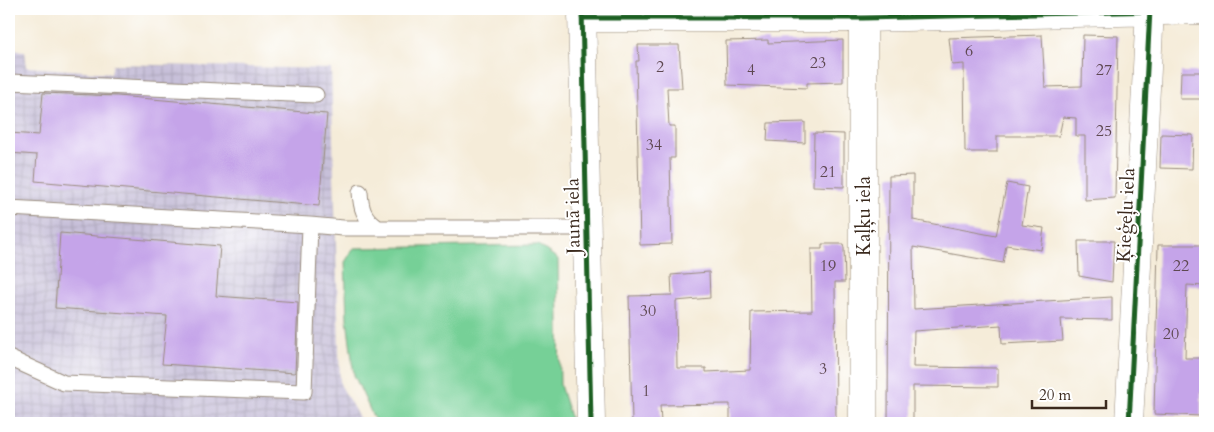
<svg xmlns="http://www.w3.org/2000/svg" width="1214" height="432" font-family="Cardo,serif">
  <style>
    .industrial { fill: url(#industrial-grid) }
    .grass { fill: #76d097; stroke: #587d5a }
    .building { fill: #c5a4e9 }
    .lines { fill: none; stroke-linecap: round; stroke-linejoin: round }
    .service-casing { stroke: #988b7c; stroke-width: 17 }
    .minor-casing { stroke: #988b7c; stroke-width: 29 }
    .service { stroke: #fff; stroke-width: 15 }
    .minor { stroke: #fff; stroke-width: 28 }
    .cycleway-casing { stroke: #fff; stroke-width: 8 }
    .cycleway { stroke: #1b5e20; stroke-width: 5 }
    .labels { text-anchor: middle; stroke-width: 4; stroke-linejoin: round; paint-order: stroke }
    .number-label { font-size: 16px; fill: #5e4851 }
    .street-label { font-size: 19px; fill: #3b2a1e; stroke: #fff }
  </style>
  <defs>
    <pattern id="industrial-grid" width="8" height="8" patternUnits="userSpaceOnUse" patternTransform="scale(1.25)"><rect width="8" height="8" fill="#c7c0d9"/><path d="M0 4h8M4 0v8" fill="none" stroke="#aca5ba"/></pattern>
  </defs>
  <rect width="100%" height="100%" fill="#fff"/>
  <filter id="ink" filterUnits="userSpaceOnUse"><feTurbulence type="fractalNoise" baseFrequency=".02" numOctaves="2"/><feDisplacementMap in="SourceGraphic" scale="10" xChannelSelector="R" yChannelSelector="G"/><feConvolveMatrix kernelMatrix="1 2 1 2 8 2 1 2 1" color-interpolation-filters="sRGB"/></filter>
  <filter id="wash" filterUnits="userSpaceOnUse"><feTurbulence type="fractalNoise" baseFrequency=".0096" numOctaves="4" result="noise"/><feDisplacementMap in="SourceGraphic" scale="20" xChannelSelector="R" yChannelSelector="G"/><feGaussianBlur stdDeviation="1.12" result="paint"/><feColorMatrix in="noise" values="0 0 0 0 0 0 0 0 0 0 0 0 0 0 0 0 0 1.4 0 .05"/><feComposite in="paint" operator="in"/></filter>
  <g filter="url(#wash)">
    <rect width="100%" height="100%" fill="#f5ecd9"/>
    <path class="industrial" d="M9,50L25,51L27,67L111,73L113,64L331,69L340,384L362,423H9Z"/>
    <path class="grass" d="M538,245L558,259L560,385L572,423H376L354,375L347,319L345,262L354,248Z"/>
    <g id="blocks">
      <path class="building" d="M1042,35L1045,87L1082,86L1083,35L1118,36L1115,198L1085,200V136H1076V118L1063,117L1059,136H997V152H965L964,64L952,65L949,38Z
        M768,40V43L843,40V82L807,83V88L727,85L726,41Z
        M638,45H679L682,88H667L669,126H675V158H670L672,244L640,245L636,61H639Z
        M1181,72H1205V99H1180Z
        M43,93L117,96L327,114L319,206L35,181L37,155L9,153V133L39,135Z
        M805,122V143L767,141L768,123Z
        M814,133L844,134V187L813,186Z
        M1161,134L1193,135L1192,169L1160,168Z
        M913,175V220L996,236L1007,183L1028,187L1022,225L1044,228L1041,250L1006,245L1003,263L913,247L914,309L1112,297V320L1061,319L1063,341L1002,344L1001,325L914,331L913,367L998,368V387L913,386V423H888L889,176Z
        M60,233L220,246L216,296L298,302L295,373L162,364L167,316L55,308Z
        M1078,241H1114L1112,282L1079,276Z
        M822,244H843L844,248L845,282H835L836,423H730V404L660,405L661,423H632L629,296L672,295L671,275L709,272L710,298L676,301L677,368H706V372L750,370L751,312L812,311L811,249H822Z
        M1158,245H1205V286L1187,285L1185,358H1205V392H1201V416L1154,414Z"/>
    </g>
  </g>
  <g filter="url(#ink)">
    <use href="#blocks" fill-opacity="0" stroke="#988b7c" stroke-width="1"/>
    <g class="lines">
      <defs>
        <path id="service" d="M9,82L316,95
          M360,192C361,208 363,217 377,227
          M9,208L310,225L304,392L64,383L9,358
          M310,225L343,228H587"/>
        <path id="minor" d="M582,9L591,423
          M582,18H863L1205,10
          M863,423V9
          M1129,423L1150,9"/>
      </defs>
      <use href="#service" class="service-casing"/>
      <use href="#minor" class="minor-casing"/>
      <use href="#service" class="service"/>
      <use href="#minor" class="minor"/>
      <defs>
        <path id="cycleway" d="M582,9L591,423
          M582,18H863L1205,10
          M1129,423L1150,9"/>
      </defs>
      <use href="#cycleway" class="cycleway-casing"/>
      <use href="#cycleway" class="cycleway"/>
    </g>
  </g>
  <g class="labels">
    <g class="number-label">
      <text x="969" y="56">6</text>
      <text x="818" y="68">23</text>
      <text x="660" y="72">2</text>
      <text x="751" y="75">4</text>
      <text x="1104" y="75">27</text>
      <text x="1104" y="136">25</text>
      <text x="654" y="150">34</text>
      <text x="828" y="177">21</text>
      <text x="828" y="271">19</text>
      <text x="1181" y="271">22</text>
      <text x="648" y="316">30</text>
      <text x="1171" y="339">20</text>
      <text x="823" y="374">3</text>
      <text x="646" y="396">1</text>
    </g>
    <g class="street-label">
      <text transform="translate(1125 215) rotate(-87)" y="7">Ķieģeļu iela</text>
      <text transform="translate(572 216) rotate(-91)" y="7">Jaunā iela</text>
      <text transform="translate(863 216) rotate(-90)" y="7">Kaļķu iela</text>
    </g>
  </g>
  <rect width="1214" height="432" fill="none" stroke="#fff" stroke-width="30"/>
  <path d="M1032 400v8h74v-8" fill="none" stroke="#3b2a1e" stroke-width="2.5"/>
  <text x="1039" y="400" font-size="15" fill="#3b2a1e" stroke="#ffffff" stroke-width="4" paint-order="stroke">20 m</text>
</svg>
